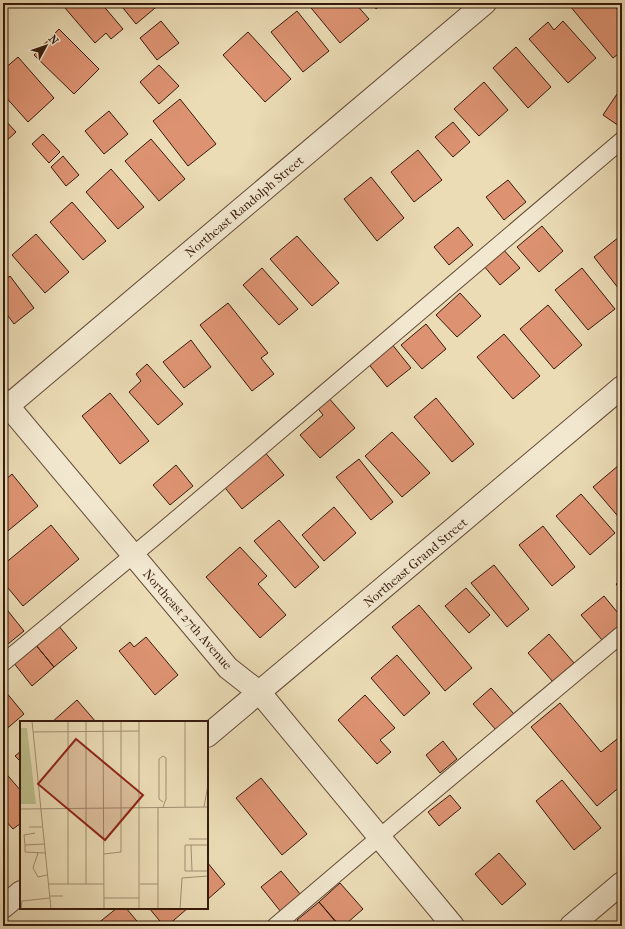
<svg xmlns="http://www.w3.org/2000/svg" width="625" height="929" font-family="'IM FELL French Canon',serif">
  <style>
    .building { fill: #dd9372; stroke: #371a0c }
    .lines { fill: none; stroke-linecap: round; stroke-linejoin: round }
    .service-casing { stroke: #644a36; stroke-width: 18 }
    .minor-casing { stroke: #644a36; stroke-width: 24 }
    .tertiary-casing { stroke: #644a36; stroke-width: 24 }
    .path { stroke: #371a0c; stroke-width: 2.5; stroke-dasharray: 1 2; stroke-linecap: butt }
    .service { stroke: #f2e8d0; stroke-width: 16 }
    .minor { stroke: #f2e8d0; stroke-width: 22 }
    .tertiary { stroke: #f2e8d0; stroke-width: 22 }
    .labels { text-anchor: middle; stroke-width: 4; stroke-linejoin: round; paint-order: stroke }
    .street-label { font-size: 13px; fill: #371a0c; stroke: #f2e8d0 }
    .inset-road { fill: none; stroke: #a38e72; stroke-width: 1 }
    .view { fill: #8f2418; fill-opacity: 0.15; stroke: #8f2418; stroke-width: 2 }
    .inset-edge { fill: none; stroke: #371a0c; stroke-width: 2 }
  </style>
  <rect width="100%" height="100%" fill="#ebdcb6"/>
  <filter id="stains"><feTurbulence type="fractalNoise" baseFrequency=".005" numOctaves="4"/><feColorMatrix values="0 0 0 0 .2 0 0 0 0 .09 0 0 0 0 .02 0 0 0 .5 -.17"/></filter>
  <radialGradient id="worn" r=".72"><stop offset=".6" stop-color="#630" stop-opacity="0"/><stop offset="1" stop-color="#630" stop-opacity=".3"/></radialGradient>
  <path class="building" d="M71,3H101L123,29L111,39L106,33L95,43L65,8Z
    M119,3H161L136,24Z
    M307,3H355L369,19L340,43Z
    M372,3H383L376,9Z
    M574,3H612L622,15V51L613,58L570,6Z
    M297,11L329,51L303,72L271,32Z
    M161,21L179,43L157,60L140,38Z
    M563,21L596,58L568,83L529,39L548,22L554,30Z
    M59,29L99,69L74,94L34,55Z
    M248,32L291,79L265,102L223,55Z
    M516,47L551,87L528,108L493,68Z
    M18,57L54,98L28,122L3,94V70Z
    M159,65L179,86L159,104L140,82Z
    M484,82L508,110L479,136L454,109Z
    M617,94L622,97V121L619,126L603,115Z
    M180,99L216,144L188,166L153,121Z
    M109,111L128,134L104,154L85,131Z
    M3,118L16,132L3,144Z
    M453,122L470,142L453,157L435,137Z
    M43,134L60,152L49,163L32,144Z
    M151,139L185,179L159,201L125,161Z
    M418,150L442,180L414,202L391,172Z
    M63,156L79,175L66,186L51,167Z
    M111,169L144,207L118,229L86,192Z
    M371,177L404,218L377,241L344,199Z
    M508,180L526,202L504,220L486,197Z
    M72,202L106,241L83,260L50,222Z
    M542,226L563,251L539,272L517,247Z
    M458,227L473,245L449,265L434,247Z
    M36,234L69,272L45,293L12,255Z
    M297,236L339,283L312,306L270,259Z
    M619,237L622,242V293L594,257Z
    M502,248L520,268L500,285L483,265Z
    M262,268L298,309L279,325L243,285Z
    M582,268L615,309L588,330L555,290Z
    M10,276L34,308L14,324L3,309V282Z
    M460,293L481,316L457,337L436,315Z
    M228,303L268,353L261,358L274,374L252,391L200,325Z
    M548,305L582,345L554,369L520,329Z
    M426,324L446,349L422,369L401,345Z
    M504,334L540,376L513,399L477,357Z
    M191,340L211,367L184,388L163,362Z
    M391,343L411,368L387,387L367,362Z
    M147,364L183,404L158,425L129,392L141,381L136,374Z
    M110,393L149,441L120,464L82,416Z
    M327,396L355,428L320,458L300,435L323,415L316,406Z
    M436,398L474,444L452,462L414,417Z
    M392,432L430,473L402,497L365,456Z
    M263,450L284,475L242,509L222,484Z
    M359,459L393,502L371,520L336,477Z
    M176,465L193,486L170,505L153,485Z
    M619,465L622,469V521L593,487Z
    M12,474L38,506L3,535V482Z
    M581,494L615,533L590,555L556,516Z
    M334,507L356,533L324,561L302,535Z
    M279,520L319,567L295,588L254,541Z
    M51,525L79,559L23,606L3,582V565Z
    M543,526L575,567L552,586L519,545Z
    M240,547L267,576L258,584L286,615L260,638L206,577Z
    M494,565L529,609L507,627L471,583Z
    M622,580V591L616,584Z
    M466,588L490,615L469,633L445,606Z
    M604,596L622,618V623L602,640L581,615Z
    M419,605L472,668L445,691L392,627Z
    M4,606L24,631L3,648V607Z
    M58,625L77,648L54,667L35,644Z
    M549,634L574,663L553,682L528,653Z
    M146,637L178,675L155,695L119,651L130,642L134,647Z
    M35,644L54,667L32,686L13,662Z
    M397,655L430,693L404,716L371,678Z
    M491,688L514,714L496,730L473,704Z
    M5,691L24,714L3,732V692Z
    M365,695L395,728L380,740L391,752L377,764L338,720Z
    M77,700L96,722H52Z
    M560,703L601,752L622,735V785L597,806L531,727Z
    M443,741L457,759L440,773L426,755Z
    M21,751V762L15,756Z
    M3,770L21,791V823L13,829L3,818Z
    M261,778L307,834L282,855L236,798Z
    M562,780L601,828L574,850L536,801Z
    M450,795L461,808L439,826L428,812Z
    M499,853L526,884L502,905L475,874Z
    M207,862L225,884L207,900Z
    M281,871L301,895L281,912L261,887Z
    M340,883L363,909L347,923L350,926H339L319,902Z
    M319,902L339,925L337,926H302L297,920Z
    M117,908H126L141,926H99L97,924Z
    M149,908H188L167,926H164Z"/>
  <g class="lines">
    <defs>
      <path id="service" d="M3,663L161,532L622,140
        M275,926L402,818L622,634"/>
      <path id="minor" d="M3,410L485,3
        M207,736L622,387
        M3,907L21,892
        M571,926L622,883"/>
      <path id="tertiary" d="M3,400L228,668L260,693L453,926"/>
    </defs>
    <use href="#service" class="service-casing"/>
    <use href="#minor" class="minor-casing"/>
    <use href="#tertiary" class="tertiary-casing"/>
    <path class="path" d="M3,450L5,445"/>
    <use href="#service" class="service"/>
    <use href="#minor" class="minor"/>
    <use href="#tertiary" class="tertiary"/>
  </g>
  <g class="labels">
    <g class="street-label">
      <text transform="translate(244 206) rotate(-40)" y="5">Northeast Randolph Street</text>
      <text transform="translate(415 562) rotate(-40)" y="5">Northeast Grand Street</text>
      <text transform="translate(188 619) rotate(49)" y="5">Northeast 27th Avenue</text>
    </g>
  </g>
  <g transform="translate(20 721)">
    <rect width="188" height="188" fill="#ebdcb6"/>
    <path d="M0,7H7L16,83H0Z" fill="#bcbf8b"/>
    <path class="inset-road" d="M12,0L31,188M48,0V163M66,0V163M83,0L84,188M119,0V188M165,0V86M13,11L119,10M143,86L146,78V37L143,35L139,38V78L143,81M184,86L188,64M0,88L188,86M9,106H22M169,118H188M24,123L5,124V131L25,132M5,124L4,114L15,112M171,124L172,150M188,124H165V150H188M18,132L13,147L18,156L27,154M84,133L101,131V0M28,163H84M120,163H138M30,175H43M84,177H119M1,188L2,180L30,177M138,188V86M160,188L162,157L188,155"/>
    <path class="view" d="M56,18L123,74L85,119L18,63Z"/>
    <rect width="188" height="188" class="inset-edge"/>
  </g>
  <rect width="625" height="929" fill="none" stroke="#ebdcb6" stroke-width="16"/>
  <rect x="4" y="4" width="617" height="921" fill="none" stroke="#371a0c" stroke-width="2"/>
  <rect x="8" y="8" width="609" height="913" fill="none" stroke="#371a0c"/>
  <g transform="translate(46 46) rotate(50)" stroke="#f2e8d0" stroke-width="3" paint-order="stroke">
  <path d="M0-3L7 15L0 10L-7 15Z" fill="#371a0c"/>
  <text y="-6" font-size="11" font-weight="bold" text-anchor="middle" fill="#371a0c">N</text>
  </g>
  <rect width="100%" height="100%" filter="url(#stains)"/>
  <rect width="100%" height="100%" fill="url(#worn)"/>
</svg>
